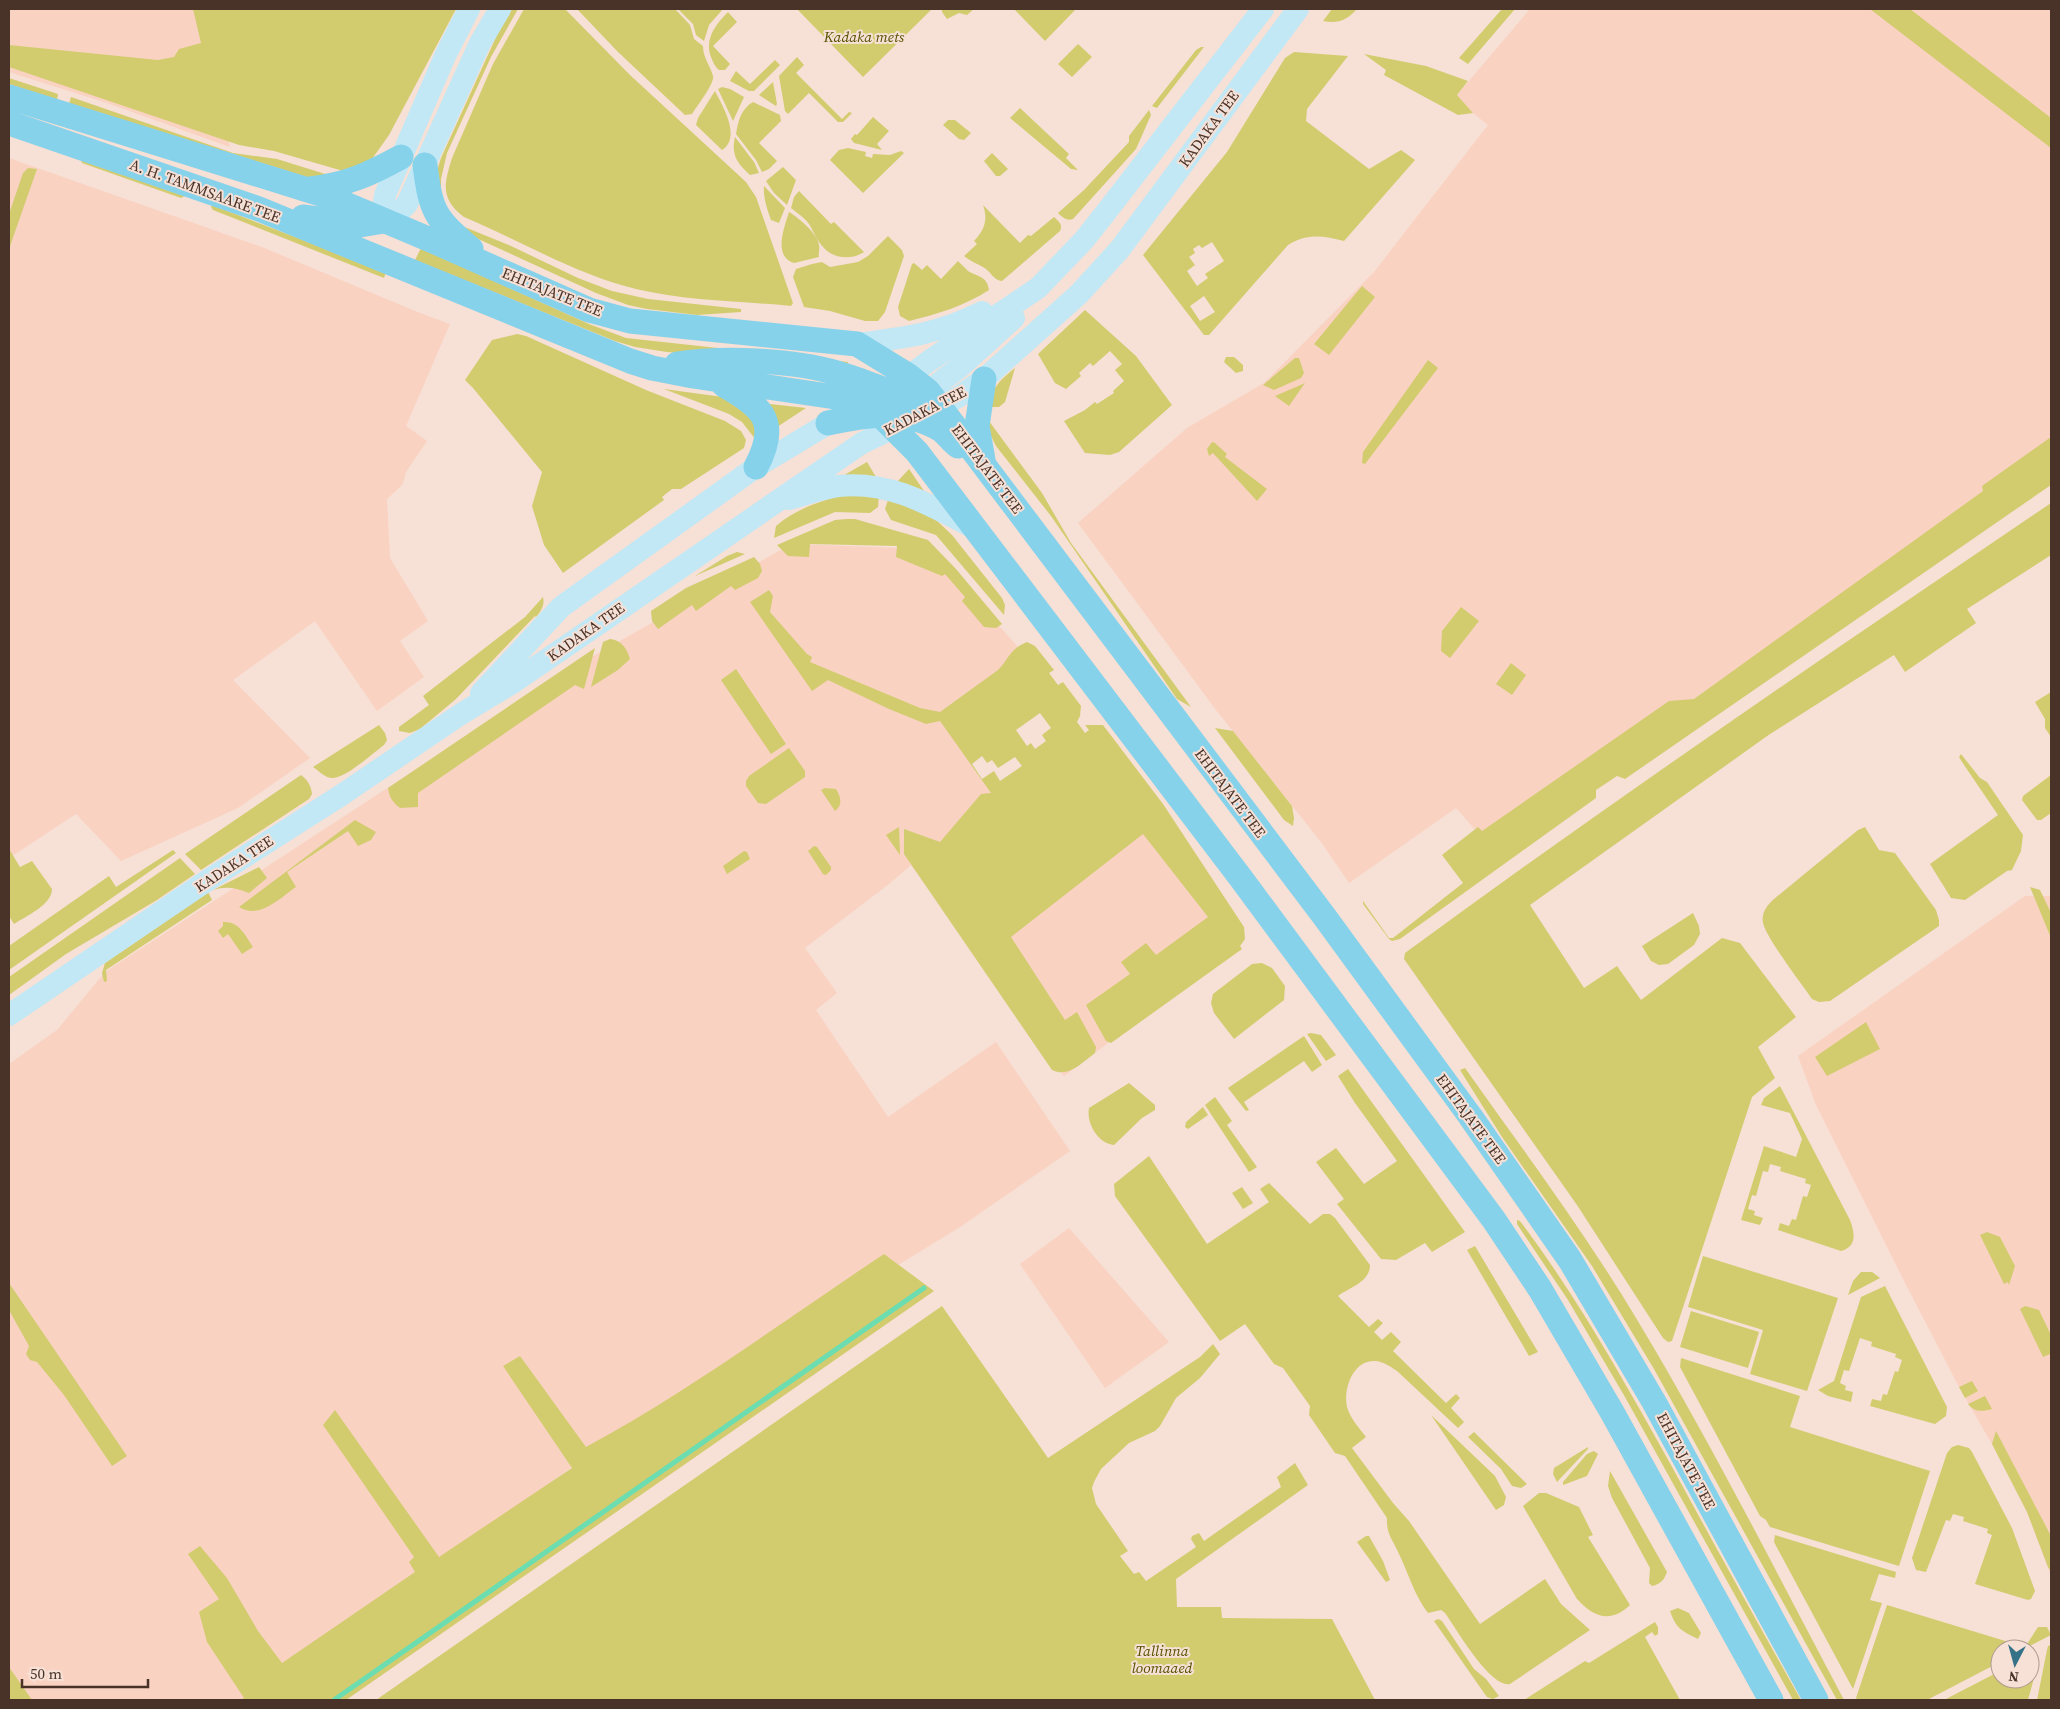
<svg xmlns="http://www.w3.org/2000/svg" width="2060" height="1709" font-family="'Source Serif 4',serif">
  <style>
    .built { fill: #f9d2c1 }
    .green { fill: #d2cc6f; fill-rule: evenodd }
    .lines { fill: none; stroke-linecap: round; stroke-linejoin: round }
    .stream { stroke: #6bddb0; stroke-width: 5 }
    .secondary { stroke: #c3e8f5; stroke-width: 22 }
    .primary { stroke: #87d2eb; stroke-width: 25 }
    .labels { text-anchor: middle; stroke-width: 4; stroke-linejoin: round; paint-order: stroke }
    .park-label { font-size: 15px; font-style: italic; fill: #575100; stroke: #f7e0d5 }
    .street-label { font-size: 15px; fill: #493329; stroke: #f7e0d5 }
  </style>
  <rect width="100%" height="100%" fill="#f7e0d5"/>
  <path class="built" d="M9,9H195L230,147L110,104L9,72Z
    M1530,9H2051V446L1767,649L1486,842L1456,808L1349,883L1321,842L1216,710L1078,523L1187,428L1264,383L1374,272L1488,125L1473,113L1457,95Z
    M9,158L262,247L420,313L450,324L406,426L427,441L406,472L403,484L387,499L390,558L428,621L400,641L424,677L377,711L315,621L233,680L310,758L238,808L121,861L76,814L9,858Z
    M791,544L930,549L1026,656L940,720L991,793L1085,733L1244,941L1064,1076L911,865L889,884L805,948L837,993L816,1010L888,1117L996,1042L1070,1151L960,1227L586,1457L249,1700H9V1064L57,1030L105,972L567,671Z
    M2025,896H2051V1576L2027,1512L1992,1444L1959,1387L1902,1277L1816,1105L1798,1056Z
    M1069,1228L1169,1342L1105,1388L1020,1264Z"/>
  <path class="green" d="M193,9H456L389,135L372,159L350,173L274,151L239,145L9,67V45L158,60L174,57L179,49L201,43Z
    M512,9H518L491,57L447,153L441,179V198L436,174L441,158L497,35Z
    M524,9H565L630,75L746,182L756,197L793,303L791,306C740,301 686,301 636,289C575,274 521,241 464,217C440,199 444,184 452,158L493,64Z
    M577,9H675L690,25L694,39L703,46C703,58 710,65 713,76C715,83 697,106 692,114L685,115L618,52Z
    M678,9H723L709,25L704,41L696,35L693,24Z
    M797,9H932L863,77Z
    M942,9H974L967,15L959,13L947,19L942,12Z
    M1014,9H1076L1045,41Z
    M1332,9H1357C1347,20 1338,24 1323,21Z
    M1502,9H1515L1468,64L1459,58Z
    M1870,9H1910L2051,118V148Z
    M728,12L737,22L713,46L730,64L725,70H719C715,67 713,62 711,57C704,39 716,24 728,12Z
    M1078,44L1092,57L1072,77L1058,64Z
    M1201,47H1204L1157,108L1152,106L1196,50Z
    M1294,52L1348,56L1307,109L1306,121L1369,169L1401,150L1415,160L1344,241C1323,236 1308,233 1288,245L1209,335H1204L1143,255L1227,152L1285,58ZM1212,242L1224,261L1205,274L1208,278L1197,286L1187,271L1195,265L1189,257L1195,253L1193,249L1199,245L1202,248ZM1204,296L1215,312L1200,321L1190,306Z
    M1364,54L1426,66L1468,81L1457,95L1473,113L1458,115L1384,75L1386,70Z
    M797,57L804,65L796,73L842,119L849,112L852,113L843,122H838L809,93L788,114L785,111L779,76Z
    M775,60L780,65L754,91H749L730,81L736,71L750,84Z
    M9,78L58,94L57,100L9,84Z
    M773,82L777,104L776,106L759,95Z
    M722,87L730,89L744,97L733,121L718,89Z
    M715,91C722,105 742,137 722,150L696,125L698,118Z
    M71,97L233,153L277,159L335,177H307L69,104Z
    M753,102L780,115L781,121L759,143L777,161L769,169L762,172L756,160L736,134C738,121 741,109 753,102Z
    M1020,108L1069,154L1066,158L1078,170L1071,169L1010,118Z
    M1149,110L1151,115L1136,149L1073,219C1067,221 1063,218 1058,213L1084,190L1129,142V136Z
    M873,117L889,131L877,144L882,150L854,143L851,139L855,134L857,135Z
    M948,120H955L971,133L964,140L959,139L943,125Z
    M735,137L754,162L759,173L750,175C737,163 731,155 735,137Z
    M848,148L866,152L865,156L872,158L873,154L890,155L901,151L904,153L863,193L830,160L839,150Z
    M992,153L1008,169L1000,176H996L984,161Z
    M81,160L185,196L181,198L82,163Z
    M783,167L796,180L787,205L774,193L766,181Z
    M28,168L37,169L9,249V214L23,173Z
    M764,186L785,208L779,223L771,220C767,209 763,197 764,186Z
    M799,191L831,224L834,222L864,252C852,260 834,259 824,248C817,241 814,232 809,224C804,217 797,213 791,208L794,197Z
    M212,205L386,272L384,278L213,210L211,207Z
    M983,205L1020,243L1028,235L1031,236L1054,217C1059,222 1063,224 1060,231L1002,281C994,280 992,274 986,269C979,264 971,262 964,256L977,244L974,241C985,230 988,219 983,205Z
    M789,212C798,217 818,234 819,245C820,250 818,253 819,257L794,263C772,256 785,226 789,212Z
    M462,226L511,246L578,278L612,291L648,299L741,309V312L697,315L647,309L628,305L596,293L474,237Z
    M888,236L902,250L904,256L885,312L878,321H865L830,311L804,307L793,277L796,269L812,264L822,262L830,267L858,262L868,256Z
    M421,248L589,324L626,338L848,362L847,367L667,352L635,347L615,341L415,260Z
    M958,261C961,264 965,268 968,271C978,277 987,276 989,290C964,306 938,314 909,321L900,316L898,307L912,264L914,263L922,270L927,265L941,279Z
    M1362,286L1375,297L1329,355L1314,344Z
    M1085,310L1136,356L1172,405L1119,452L1110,455L1085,453L1064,421L1085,410L1095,402L1097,404L1114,393L1113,391L1124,381L1115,370L1122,364L1110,351L1093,366L1090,363L1079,373L1081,376L1066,389L1055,383L1038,354Z
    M517,334L526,336L646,390L725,421L741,431L746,440L744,448L681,489H672L662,497L664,500L563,573L544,545L532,506L542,472L473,388L465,380L492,340Z
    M1226,357H1234L1243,365V371L1236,373L1224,362Z
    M1295,358H1299L1304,373L1301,378L1274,390L1263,385Z
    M1428,360L1438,368L1365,464L1362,463L1363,452Z
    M1015,368L1005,402L999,407H987C993,387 999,381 1015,368Z
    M1305,383L1289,406L1275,396Z
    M664,389L730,398L753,415L756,440L742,422L729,414Z
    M768,404H770L806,408L777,427Z
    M986,417L1042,493L1071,543L1191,707L1177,699L1051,516L996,446L991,436Z
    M2051,437V485L1625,779L1617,776L1596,790V798L1400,939L1392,941L1389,939L1363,904V901L1389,938H1393L1463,883L1442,855L1478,827L1482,831L1669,701L1694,699L1983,491L1982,486Z
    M1212,442L1215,443L1227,454L1225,457L1267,489L1257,501L1213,453L1209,456L1207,449Z
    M867,462L876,477L839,478Z
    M909,469L924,491L897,482Z
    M847,494L879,495L878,507L870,513L835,512L774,538L776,526C797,508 821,501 847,494Z
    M889,497L933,517L952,535L1002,598L1005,605L1004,615L936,535L891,520L885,509Z
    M2051,503V555L1967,609L1976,623L1905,672L1894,655L1770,734L1530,905L1584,988L1617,966L1641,1000L1722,938L1740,943L1796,1017L1758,1047L1775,1078L1752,1097L1672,1341L1668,1342L1663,1338L1577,1205L1404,959L1405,953C1616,798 1834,650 2051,503Z
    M847,519H855L928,540L956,569L1002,624L996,628L984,627L962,601L965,597L945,574L942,576L896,557L897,546L810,544L809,557L788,556L777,545L835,520Z
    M737,552L745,554L695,576L727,556Z
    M754,557L760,564L762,571L758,578L735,590L731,586L696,611L692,605L658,629L652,621L651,611L654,609L686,588Z
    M769,590L773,596L770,612L807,654L812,657L810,662L920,708L940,712L998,670C1009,659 1009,649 1027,642L1035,646L1054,670L1049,673L1058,685L1063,682L1081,706L1080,716L1077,722L1085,733L1089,730L1085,725H1103L1163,804L1244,927L1245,939L1240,946L1242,949L1111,1043L1106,1041L1086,1005L1130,974L1121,962L1146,943L1156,955L1208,917L1143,834L1011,937L1065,1020L1077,1012L1096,1047L1095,1053C1081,1063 1069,1078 1052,1070L904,854V829L940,842L981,794L991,793L940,721L926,724L889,709L828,680L812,691L750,602ZM1040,713L1051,728L1042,735L1046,741L1035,749L1031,743L1027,746L1016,730ZM982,756L987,763L992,760L998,768L1015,757L1022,766L1000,781L994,771L982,779L972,764Z
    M543,597C545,605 541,611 536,617L535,616L456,699L420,729L410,733L399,731V727L429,705L423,696L525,617Z
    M1461,607L1479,621L1450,658L1441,651L1442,631Z
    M610,639C622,640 627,649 630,659L618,670L591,687L603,642Z
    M595,648L584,689L575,685L418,793V807L400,808C393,803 389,797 388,788Z
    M1511,663L1526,675L1512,695L1496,684Z
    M736,669L786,744L771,754L721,680Z
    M2051,692V737L2045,728V719L2035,702Z
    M379,725L385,733L387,740L384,745C372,754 348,776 334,778C326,779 319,771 313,767Z
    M1215,728L1233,731L1292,806L1294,818L1293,826L1284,820Z
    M789,748L805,771V777L766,804L758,803L746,786V781L749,776Z
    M1961,754L1980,778L1987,782L2023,835L2021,851L2012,870L2007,871L1965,900L1951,898L1930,864L1998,815L1962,762L1959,757Z
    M301,775C308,780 311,786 312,794L309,799L201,870L185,854Z
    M2051,775V813L2041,820H2037L2022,800L2023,796Z
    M825,788L836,789C841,797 843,805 835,811L821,790Z
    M355,820L376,832L371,840L358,846L348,831L287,872L296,887C280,898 259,920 239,907Z
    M899,827L900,855L886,835Z
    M1865,827L1879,850L1895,853L1936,910L1939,920V926L1830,1001L1819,1002L1812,999C1801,983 1767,939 1763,923C1761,913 1767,905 1774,899L1858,830Z
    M814,846L817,847L831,867V870L826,875L823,874L808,851Z
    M9,849L20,867L32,861L52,889C52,905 26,916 14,924L9,916Z
    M173,850L176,853L9,970V946L109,876L116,887Z
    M744,851L747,852L750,859L727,874L723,866Z
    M180,858L195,874L157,900L66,954L9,995V977Z
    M259,867L267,878L249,893C236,888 227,886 213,890Z
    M2030,887L2040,890L2051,913V938Z
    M208,892L212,900L106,970L107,981L104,982L102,973L105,963Z
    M1693,913L1699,926L1700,934L1694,945L1668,964L1659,965L1651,961L1642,946Z
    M223,922C239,921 245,935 253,947L242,954L228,934L223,938L218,931L223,926Z
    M1262,963L1272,968L1285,986L1284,1000L1234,1039L1214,1013L1211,1003L1213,994L1252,964Z
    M1866,1022L1880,1049L1827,1076L1815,1057Z
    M1311,1033L1321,1035L1336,1055L1326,1061L1307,1034Z
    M1304,1036L1322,1065L1312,1072L1304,1061L1244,1102L1249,1110L1246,1111L1228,1088Z
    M1465,1068C1523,1150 1584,1231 1636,1318C1711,1442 1776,1572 1844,1700H1837L1654,1369L1592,1266L1502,1137L1460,1070Z
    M1348,1069L1465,1232L1432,1252L1425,1243L1396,1260L1381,1259L1337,1204L1344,1199L1316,1162L1336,1148L1364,1184L1397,1161L1355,1103L1338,1076Z
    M1129,1083L1155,1105V1110L1142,1118L1114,1145C1098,1144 1086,1123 1089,1108Z
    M1780,1086L1850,1220C1855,1234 1857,1246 1841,1251L1778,1230L1780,1223L1789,1226L1792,1219L1796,1220L1803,1196L1807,1197L1811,1185L1805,1183L1806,1179L1780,1171L1781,1167L1770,1164L1768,1172L1763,1171L1756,1196L1752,1195L1748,1209L1755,1211L1754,1215L1763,1218L1760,1225L1741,1220L1764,1146L1796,1157L1802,1139L1790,1113L1761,1105L1764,1098Z
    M1215,1097L1232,1121L1227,1125L1257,1167L1249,1172L1205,1105Z
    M1203,1107L1208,1115L1188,1129L1185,1127L1186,1122Z
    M1149,1156L1207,1244L1269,1202L1260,1189L1269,1183L1310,1224L1323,1214H1330L1335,1218L1370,1265C1370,1282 1350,1287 1338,1296L1369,1327L1378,1319L1383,1323L1374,1332L1382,1340L1391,1332L1401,1342L1393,1351L1446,1403L1456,1394L1460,1398L1451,1408L1464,1422L1458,1428L1397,1371C1391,1367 1384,1362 1376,1361C1353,1359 1343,1389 1347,1407C1350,1418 1359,1428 1366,1437L1352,1448L1393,1503L1409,1521L1480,1624L1545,1579L1561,1604L1590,1630L1510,1684C1490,1688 1456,1628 1445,1613L1441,1610L1428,1613C1413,1592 1410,1577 1399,1554C1393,1540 1386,1534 1387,1518L1345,1456L1335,1453L1309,1415L1310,1406L1283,1368L1274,1364L1245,1324L1220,1341L1115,1196L1114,1184Z
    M1242,1187L1253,1203L1243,1209L1232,1193Z
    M1517,1220L1520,1221C1578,1298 1624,1381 1671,1465C1714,1544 1757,1622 1801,1700H1793L1625,1397L1568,1300L1517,1224Z
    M1987,1232L2000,1237L2015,1266L2009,1285L2008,1282L2004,1284L1980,1235Z
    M1475,1246L1538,1352L1529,1356L1467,1250Z
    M884,1254L934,1291L346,1700H241L244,1698L207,1642L199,1612L219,1599L188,1554L200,1546L227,1578L258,1631L282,1663L415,1572L409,1562L414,1557L323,1425L335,1410L439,1557L572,1468L503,1366L520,1356L586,1447C690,1391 786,1319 884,1254Z
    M1703,1256L1838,1298L1807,1391L1750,1374L1763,1330L1688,1307Z
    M1861,1272H1872L1880,1278L1848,1295L1853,1281Z
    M9,1283L127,1456L112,1466L64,1395L37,1362L30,1360L26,1354L29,1346L9,1310Z
    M1885,1286L1947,1407L1946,1416L1935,1424L1870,1406L1872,1399L1881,1401L1883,1394L1887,1395L1895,1371L1898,1372L1902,1360L1895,1357L1896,1354L1871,1346L1872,1342L1860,1338L1849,1371L1844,1370L1840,1383L1846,1386L1845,1390L1853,1392L1851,1402L1828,1396L1818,1390L1834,1381L1861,1297Z
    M942,1306L1048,1458L1200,1357L1213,1344L1220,1354L1200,1378L1176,1398L1160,1426L1155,1431L1129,1443L1101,1469L1094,1482L1092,1488L1096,1504L1128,1551L1120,1556L1134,1574L1139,1572L1146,1581L1196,1547L1191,1539L1192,1536L1199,1533L1204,1541L1281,1487L1277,1477L1295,1463L1308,1485L1176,1579L1177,1607H1221L1222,1618L1332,1619L1375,1700H376Z
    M2025,1306L2039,1310L2051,1335L2050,1354L2043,1357L2020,1309Z
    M1691,1311L1759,1332L1748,1368L1680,1347Z
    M1681,1358L1800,1396L1790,1427L1930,1471L1899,1566L1770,1527L1766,1520L1760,1516L1680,1367Z
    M1972,1381L1978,1391L1965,1398L1959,1387Z
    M1985,1396L1992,1409C1982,1412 1974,1412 1968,1404Z
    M1431,1415L1495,1476L1506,1497L1504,1505L1496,1510Z
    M1996,1431L2051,1536V1571L2048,1567L2027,1512L1992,1444Z
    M1474,1432L1527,1484L1521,1488L1512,1486L1501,1469L1468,1437Z
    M1958,1445L1969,1448L1972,1452L2012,1528L2035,1591L2031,1599L2028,1600L1975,1584L1992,1535L1987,1533L1988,1529L1963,1521L1964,1517L1953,1514L1950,1521L1946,1520L1926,1572L1916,1570L1912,1558L1947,1453L1952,1447Z
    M1588,1447V1449L1557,1482L1553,1474L1554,1468Z
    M1594,1451L1598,1454L1587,1476L1563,1485V1482L1587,1454Z
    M1610,1471L1667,1572C1664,1580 1661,1584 1652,1586L1649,1583L1650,1568L1612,1498L1608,1486Z
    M1539,1493H1546L1579,1507L1593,1535L1588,1537L1630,1605C1611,1623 1594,1618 1577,1599L1523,1506Z
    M1775,1535L1896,1572L1895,1578L1879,1574L1870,1600L1882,1603L1853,1689L1774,1542Z
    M1366,1536H1369L1383,1561L1390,1580L1386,1582L1357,1542Z
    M1887,1605L2025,1647L2038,1627H2047L2051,1635L2024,1649H2000V1662L1927,1700H1857L1856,1698Z
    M1678,1608L1689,1613L1701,1633L1698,1639C1682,1631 1676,1629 1670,1611Z
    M1438,1619L1442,1621L1474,1669L1486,1679L1499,1696L1493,1699L1487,1697L1484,1693L1434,1621Z
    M1655,1622L1658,1627V1634L1655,1636L1652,1632L1645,1637L1680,1700H1524L1585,1661L1589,1663Z
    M2051,1645V1700H2037L2047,1650L2048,1646Z
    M2034,1653L2037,1656V1667L2028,1700H1944L2000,1671V1679H2030V1655Z
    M9,1667L32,1700H9Z"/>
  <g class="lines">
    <path class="stream" d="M334,1700L924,1288"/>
    <path class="secondary" d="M469,9L446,54L385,195L383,208L384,221L393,218L407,204L480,43L500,9
      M857,344C904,338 938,334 982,312
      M894,387L929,361L1038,288L1084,240L1107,211L1263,9
      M917,405L922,396L961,366L1014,318
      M789,499C805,495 822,488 838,486C890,480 932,506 976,529
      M481,693L561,607L756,467L844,414
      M9,1015L205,882L340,796L461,714L514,682L862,443L958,397L984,379L1079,294L1120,249L1298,9"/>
    <path class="primary" d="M9,97L324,195L433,241L589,310L630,321L857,344L909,376L928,391L1324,916L1470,1116L1570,1260L1654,1402L1816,1700
      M9,123L259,209L630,361L652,368L693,376L835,397L861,405L880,415L917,452L1240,877L1494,1220L1540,1289L1612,1412L1771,1700
      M425,165C431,213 435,218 471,249
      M310,189C348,184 368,175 401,157
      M303,217L360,225L384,221
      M677,364C723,357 793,360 837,373C872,383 904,400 939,406
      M724,385C763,407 780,422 756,467
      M828,423C865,415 906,408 941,430C947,434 951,441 958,446
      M983,460L977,426L984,379"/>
  </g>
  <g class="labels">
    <g class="park-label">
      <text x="864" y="42">Kadaka mets</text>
      <text x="1162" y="1656">Tallinna<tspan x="1162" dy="17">loomaaed</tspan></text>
    </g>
    <g class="street-label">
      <text transform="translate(1209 129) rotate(-54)" y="5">KADAKA TEE</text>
      <text transform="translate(205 191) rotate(20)" y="5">A. H. TAMMSAARE TEE</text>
      <text transform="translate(552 292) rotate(22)" y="5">EHITAJATE TEE</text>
      <text transform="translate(925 411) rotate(-27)" y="5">KADAKA TEE</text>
      <text transform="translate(987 469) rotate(53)" y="5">EHITAJATE TEE</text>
      <text transform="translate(586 632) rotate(-35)" y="5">KADAKA TEE</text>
      <text transform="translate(1230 793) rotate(53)" y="5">EHITAJATE TEE</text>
      <text transform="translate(234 864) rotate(-33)" y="5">KADAKA TEE</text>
      <text transform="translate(1471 1119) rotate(54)" y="5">EHITAJATE TEE</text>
      <text transform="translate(1686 1461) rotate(62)" y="5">EHITAJATE TEE</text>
    </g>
  </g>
  <rect width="2060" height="1709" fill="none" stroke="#493329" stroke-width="20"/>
  <g transform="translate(2015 1664) rotate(186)"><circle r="24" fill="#f7e0d5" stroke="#b19b90"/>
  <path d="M0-4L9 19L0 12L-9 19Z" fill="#357288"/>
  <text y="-8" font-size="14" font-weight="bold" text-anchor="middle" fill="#493329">N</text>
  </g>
  <path d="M22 1679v8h126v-8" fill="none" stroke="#493329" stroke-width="2.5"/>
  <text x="30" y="1679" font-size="15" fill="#493329" stroke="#f7e0d5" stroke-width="4" paint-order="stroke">50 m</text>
</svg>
